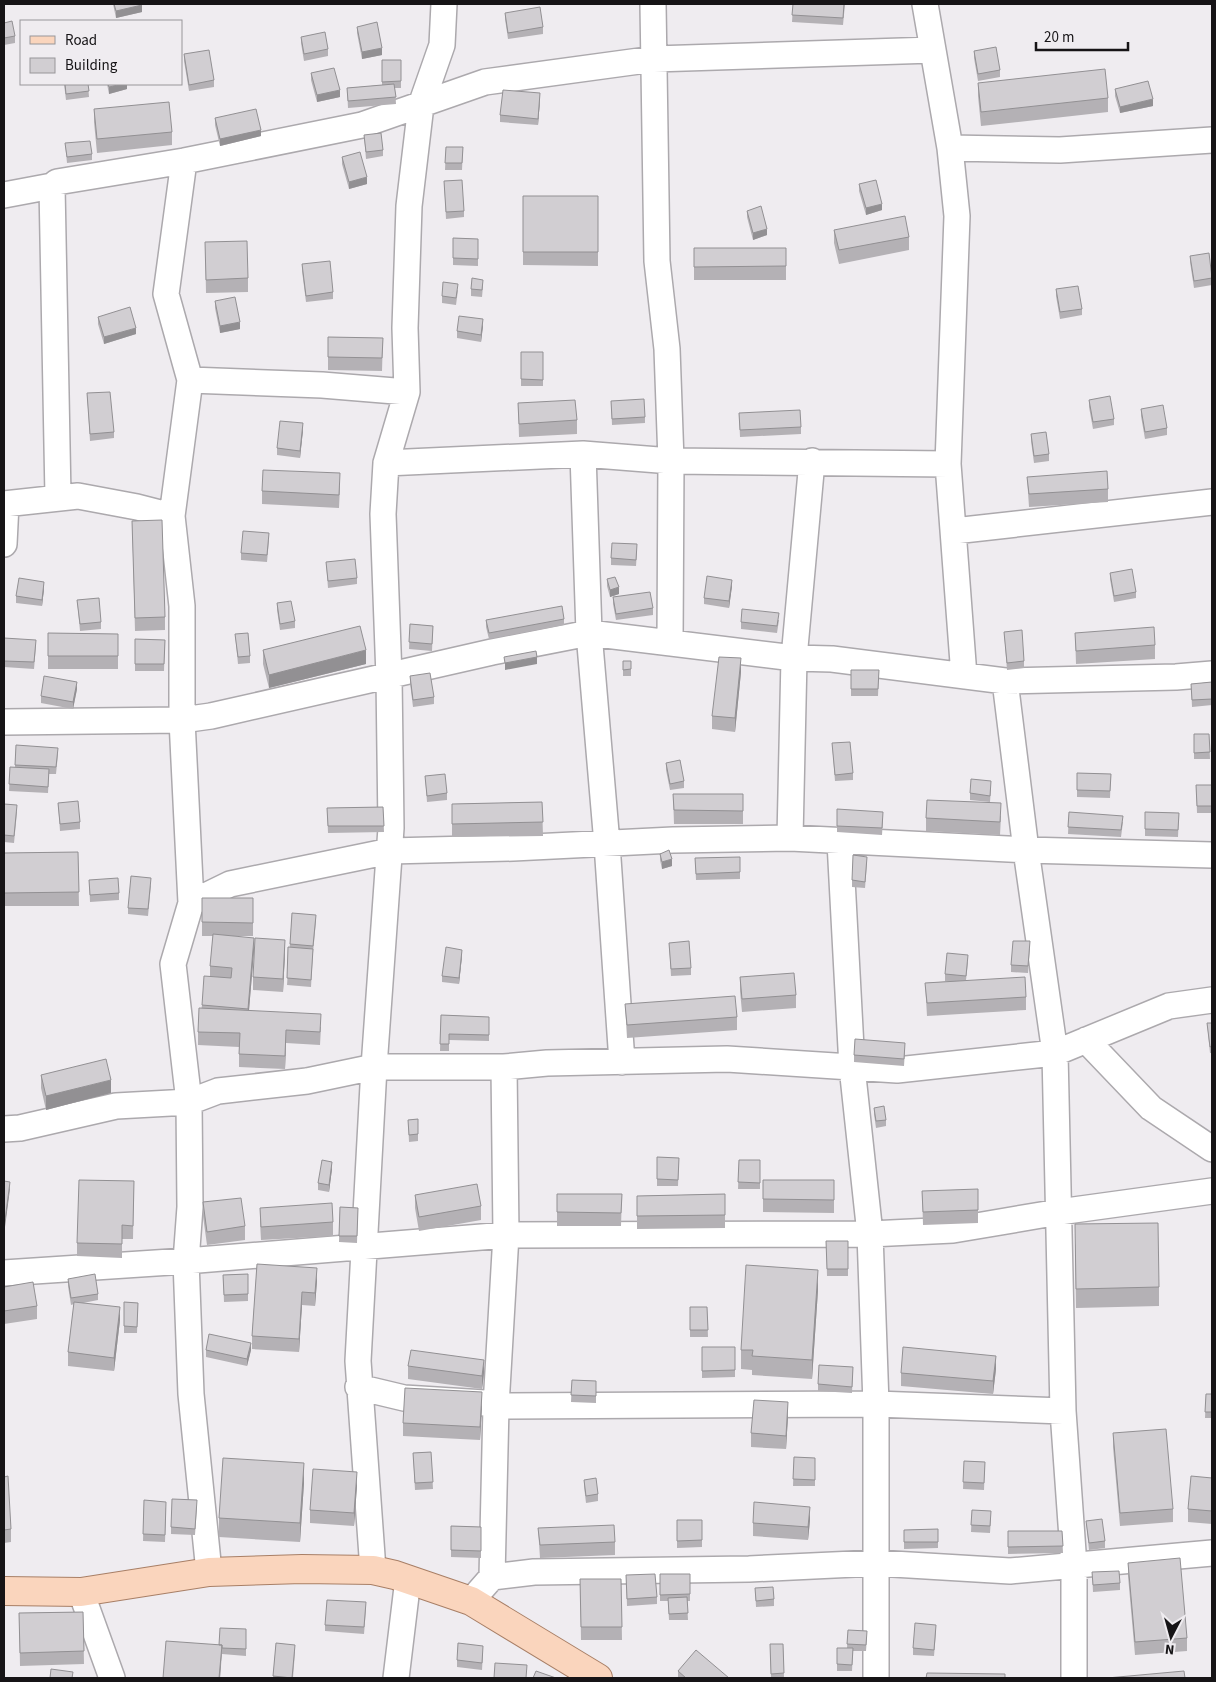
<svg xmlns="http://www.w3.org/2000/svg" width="1216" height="1682" viewBox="0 0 1216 1682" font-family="'Source Sans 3',sans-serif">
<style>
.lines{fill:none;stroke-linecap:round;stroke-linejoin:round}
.minor-casing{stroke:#aca9ad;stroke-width:28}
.primary-casing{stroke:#a87f66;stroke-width:30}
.minor{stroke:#fff;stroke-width:25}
.primary{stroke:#fad5bd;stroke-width:28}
.wall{fill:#b4b1b5}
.shaded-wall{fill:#929093}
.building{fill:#d1ced2;stroke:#929093}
</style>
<rect width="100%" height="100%" fill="#efecf0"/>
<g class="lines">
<!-- minor casing -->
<g class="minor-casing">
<path id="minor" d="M653,4L657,261L667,349L671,461L670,643
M925,4L950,148L957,216L948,464L964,676
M950,148L1060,150L1212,140
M184,161L166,294L190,380L172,516L182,606V720L191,903L173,964L189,1102L190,1207L186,1261L191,1394L209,1572
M52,186L58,497
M4,195L52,186L57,182L184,161L362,125L485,82L654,59L933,50
M190,380L322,385L407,392
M583,454L589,633L607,844L622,1062
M386,463L583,454L671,461L948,464
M4,504L78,496L137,507L172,516
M954,531L1212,502
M4,544L6,504
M1005,681L1026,850L1055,1053L1063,1411L1074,1566V1678
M4,722L182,720L211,716L492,652L589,633L794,658L832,659L1005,681L1176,677L1212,674
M790,838L794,658L812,461
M840,842L852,1067L870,1234L876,1404V1678
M191,903L230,884L390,851L513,848L673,840L790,838L1026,850L1212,855
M1086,1040L1151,1108L1212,1149
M4,1129L20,1128L116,1106L189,1102L218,1091L307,1081L374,1067H504L547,1063L727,1059L897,1070L1055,1053L1169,1006L1212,1000
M4,1273L186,1261L506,1235L870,1234L953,1230L1059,1212L1212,1191
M358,1387L404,1398L485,1403L496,1406L876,1404L1063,1411
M373,1570L358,1361L374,1067L391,828L389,677L383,514L386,463L407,392L405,328L409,206L421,105L442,45L444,4
M492,1577L496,1406L506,1235L504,1067
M81,1592L112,1678
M471,1601L492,1577L534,1572L749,1569L876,1563L1010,1571L1212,1553
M396,1678L408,1579"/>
</g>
<!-- primary casing -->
<g class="primary-casing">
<path id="primary" d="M4,1591L81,1592L209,1572L302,1569L373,1570L395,1575L471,1601L598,1678"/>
</g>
<!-- minor -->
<use href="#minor" class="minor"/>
<!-- primary -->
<use href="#primary" class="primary"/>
</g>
<!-- wall -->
<path class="wall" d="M113,4H142V12L116,18Z
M793,4H845L843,25L792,22Z
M967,4H999L967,5Z
M505,13L543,27V34L508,39L505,19Z
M4,23L15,36V43L4,45Z
M357,27L382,55L362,59L357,33Z
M301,37L328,49V56L304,61L301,43Z
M974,51L1000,70V77L978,81L974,58Z
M184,54L214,80V87L189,91L184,61Z
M382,60H401V88H395L396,104L348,108L347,88L382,85Z
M311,73L340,97L317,102L311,80Z
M978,83L1108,98V112L981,126L978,96Z
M64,84H88L89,97L66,100Z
M107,84H127V89L109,94Z
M1115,89L1153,106L1120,113L1115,96Z
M540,100L538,125L500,122V115Z
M94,109L172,132V145L97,153L94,122Z
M215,118L261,136L220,146L215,125Z
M364,135L383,150V156L366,159Z
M65,143L92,154V160L67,163Z
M446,147H463L462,170H445Z
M342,157L367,184L349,189L342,164Z
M444,181L464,211V217L446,219Z
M859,184L882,210L866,215L859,191Z
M523,196H598V266L523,265Z
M747,211L767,235L753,240L747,217Z
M834,230L909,237V250L839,264L834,243Z
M453,238L478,239V266L453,265Z
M205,242L248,278V292L206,293Z
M694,248H786V280H694Z
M1190,256L1212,277V299V285L1194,288L1190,262Z
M302,264L333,292V299L306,302L302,271Z
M483,286L482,297L471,296V289Z
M1056,289L1082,309V315L1060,319L1056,296Z
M458,290L456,305L442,303V296Z
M215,301L240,329L220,333L215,308Z
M98,317L136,334L104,344L98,324Z
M483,326L481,342L457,338V331Z
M328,337L383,338L382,371L328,370Z
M521,352H543V386H521Z
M87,393L114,432V438L90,441Z
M1089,400L1114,419V425L1093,429L1089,407Z
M611,401L645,417V423L612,425Z
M518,403L577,420V434L519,437Z
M1141,409L1167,428V435L1145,439L1141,416Z
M739,413L801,427V434L740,437Z
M303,430L300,458L277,455V448Z
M1031,434L1049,454V461L1034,463L1031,441Z
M1027,477L1108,489V502L1029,507Z
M340,486L339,508L262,504V491Z
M132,521L165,617V630L135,631Z
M269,540L267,562L241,560V553Z
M637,551L636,566L611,565V558Z
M326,562L357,578V584L328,588Z
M1110,573L1136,592V598L1114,602L1110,579Z
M607,579L619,594L610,597L607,586Z
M732,586L729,608L704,604V598Z
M44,589L42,606L16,603V596Z
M613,597L653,608V615L616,620L613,604Z
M77,600L101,622V629L80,631Z
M277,603L295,621V628L280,630L277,610Z
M564,619V625L489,639L486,627V620Z
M779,620L777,633L741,629V622Z
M410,624L433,626L432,651L409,649Z
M1004,632L1024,661V668L1007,670Z
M48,633L118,634V669H48Z
M1075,633L1155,645V659L1076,664Z
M235,634L250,656V663L238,664Z
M135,639L165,640L164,671H135Z
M36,646L34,669L4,667V657Z
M263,650L366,664L269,688L263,664Z
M623,661H631V676H623Z
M851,670H879L878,696H851Z
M741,672L735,732L712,729V716Z
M410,676L434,697V704L413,707L410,683Z
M1212,682V705L1192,707L1191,684Z
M77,689L73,709L41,703V696Z
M1194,734H1209L1210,759H1194Z
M832,743L853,773V780L835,781Z
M16,745L58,754L56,774H49L48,793L9,791L10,767H15Z
M666,763L684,781V788L670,790L666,770Z
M1077,773L1111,774L1110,798L1077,797Z
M425,776L447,793V800L427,802Z
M1196,785H1212V813H1197Z
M991,788L990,802L970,800V793Z
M673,794H743V824H674Z
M542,802L543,836L452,837V804Z
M58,803L80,822V829L60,831Z
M4,804L17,812L14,843L4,842Z
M383,807L384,832L328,833L327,808Z
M837,809L883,819L882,835L837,832Z
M1069,812L1123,822L1121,837L1068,834Z
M1145,812L1179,813L1178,837L1145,836Z
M1001,816L1000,835L926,831V818Z
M78,852L79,906H4V853Z
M660,854L672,866L662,869L660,860Z
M695,858L740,872V879L696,880Z
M867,863L865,888L852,887V880Z
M89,880L119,893V900L90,902Z
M151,885L148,916L128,914V908Z
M202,898H253V936H231L254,951L249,1010L321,1027L320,1045L286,1043L285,1069L239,1067V1047L198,1045V1032L202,1005L210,977V966L213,936H202Z
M292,913L316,921L313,953L311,987L287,985Z
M669,943L691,968V975L671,976Z
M1030,948L1028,973L1011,972V965Z
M285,953L283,992L253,990V977Z
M462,956L459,984L442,982V976Z
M968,962L966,980L1026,997V1010L927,1016L925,983L952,981H945V974Z
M740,977L796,995V1008L742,1012L740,991Z
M625,1004L737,1017V1030L627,1038Z
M441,1015L489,1017V1041L449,1040V1051H440Z
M1207,1023H1212V1053H1210Z
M905,1050L904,1066L854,1062V1055Z
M41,1075L111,1093L46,1110L41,1088Z
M874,1108L886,1120V1126L876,1128L874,1114Z
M418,1119V1141L409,1142L408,1120Z
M657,1157L679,1158L678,1186H657Z
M739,1160H760V1189H738Z
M332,1169L329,1192L318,1190V1183Z
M763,1180H834V1213L763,1212Z
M134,1181L133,1239H122V1258L77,1256V1243Z
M922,1191L978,1210V1223L923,1225Z
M557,1194H622L621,1226H557Z
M725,1194V1228L637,1229V1196Z
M415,1195L481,1206V1220L419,1231L415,1208Z
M203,1202L245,1226V1240L207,1245L203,1216Z
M340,1207L358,1208L357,1243L339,1242Z
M260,1208L333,1222V1236L261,1240L260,1222Z
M826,1241H848V1276H827Z
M1075,1244L1159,1287V1306L1076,1308Z
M257,1264L317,1281L315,1306L302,1305L299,1352L252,1349V1336Z
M248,1274V1301L224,1302L223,1275Z
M68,1279L98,1294V1300L83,1303L120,1320L114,1371L68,1366V1352L74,1304L71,1305L68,1286Z
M4,1287L37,1306V1319L4,1324Z
M818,1290L812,1379L752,1375V1370L741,1369V1350Z
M124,1302L138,1303L137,1333H124Z
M690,1307H707L708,1337H690Z
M702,1347H735V1377L702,1378Z
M206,1350H251L247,1366L206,1357Z
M408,1366L484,1373L482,1389L408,1379Z
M853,1367L852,1393L818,1391V1384Z
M996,1369L993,1394L901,1386V1373Z
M572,1380L596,1381V1403L571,1402Z
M1206,1394H1212V1418H1205Z
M482,1406L480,1440L403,1436V1423Z
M788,1416L786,1449L751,1447V1433Z
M1113,1433L1173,1509V1522L1120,1526L1113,1447Z
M431,1452L433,1489L415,1490L413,1453Z
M794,1457L815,1458V1486H793Z
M964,1461L985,1462L984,1490L963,1489Z
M4,1477L11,1529V1542L4,1543Z
M1212,1478V1524L1188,1522V1509Z
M584,1480L598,1494V1501L586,1503L584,1486Z
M304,1483L300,1542L219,1537V1518Z
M357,1486L354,1526L310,1523V1510Z
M144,1500L166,1508L165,1542L143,1541Z
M197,1507L195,1535L171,1534V1527Z
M972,1510L991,1518L990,1533L971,1532Z
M702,1520V1547L677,1548V1541Z
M810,1520L808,1540L753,1536V1523Z
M1086,1521L1105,1541V1548L1089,1550Z
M451,1526L481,1527V1558L451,1557Z
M538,1528L615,1542V1555L540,1558Z
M938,1529V1548L904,1549V1530Z
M1008,1531H1062L1063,1553L1008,1554Z
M1128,1563L1187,1638V1651L1135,1655L1128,1576Z
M1092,1572L1120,1583V1590L1093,1592Z
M660,1574H690V1601H687L688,1620H669L668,1601H660Z
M626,1575L657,1597V1604L627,1606Z
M580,1579H621L622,1640H581Z
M755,1588L774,1599V1606L756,1607Z
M366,1609L364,1634L325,1631V1625Z
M83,1612L84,1664L20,1666L19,1613Z
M246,1629V1656L222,1654L220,1678H163Z
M848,1630L867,1637L866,1651H853L852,1671H837V1648H847Z
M936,1632L934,1656L913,1655V1648Z
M276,1643L295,1652L293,1678H273Z
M770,1644H783L784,1678H771Z
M483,1653L482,1670L457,1667V1660Z
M678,1671L729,1678H678Z"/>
<!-- shaded-wall -->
<path class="shaded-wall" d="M142,5V12L116,18V11Z
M382,48V55L362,59V52Z
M122,84H127V89L109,94V87Z
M340,90V97L317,102V95Z
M540,93V100L538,125V119Z
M1153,99V106L1120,113V107Z
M261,130V136L220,146V139Z
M367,177V184L349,189V182Z
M882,204V210L866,215V208Z
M767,229V235L753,240V233Z
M483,319V326L481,342V335Z
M240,322V329L220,333V326Z
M136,328V334L104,344V337Z
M303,423V430L300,458V451Z
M732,580V586L729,608V601Z
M44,582V589L42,606V600Z
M619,587V594L610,597V590Z
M366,650V664L269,688V675Z
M537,657V664L505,670V663Z
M741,658V672L735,732V718Z
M77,682V689L73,709V702Z
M672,859V866L662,869V862Z
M254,938V951L248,1022V1009Z
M285,940V953L283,992V979Z
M462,950V956L459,984V978Z
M286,1030V1043L285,1069V1056Z
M111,1080V1093L46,1110V1096Z
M332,1162V1169L329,1192V1185Z
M10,1182V1189L5,1227V1220Z
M317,1268V1281L315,1306V1293Z
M818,1270V1290L812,1379V1360Z
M302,1292V1305L299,1352V1339Z
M120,1307V1320L114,1371V1358Z
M251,1343V1350L247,1366V1359Z
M996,1356V1369L993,1394V1381Z
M484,1360V1373L482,1389V1376Z
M482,1392V1406L480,1440V1427Z
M788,1402V1416L786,1449V1436Z
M304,1463V1483L300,1542V1523Z
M357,1472V1486L354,1526V1513Z
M810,1507V1520L808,1540V1527Z
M222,1645L220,1678H219Z"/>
<!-- building -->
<path class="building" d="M114,4H142V5L116,11Z
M793,4H844L843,18L792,15Z
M540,7L543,27L508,33L505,13Z
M12,21L15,36L4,38V23Z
M377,22L382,48L362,52L357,27Z
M325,32L328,49L304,54L301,37Z
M996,47L1000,70L978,74L974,51Z
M209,50L214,80L189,85L184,54Z
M382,60H401V81L382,82Z
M334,68L340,90L317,95L311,73Z
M1105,69L1108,98L981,112L978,83Z
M1148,81L1153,99L1120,107L1115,89Z
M65,84H88L89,91L66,94Z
M108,84H122L109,87Z
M394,84L396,97L348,101L347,88Z
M503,90L540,93L538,119L500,115Z
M169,102L172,132L97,139L94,109Z
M256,109L261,130L220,139L215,118Z
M381,133L383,150L366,152L364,135Z
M90,141L92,154L67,157L65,143Z
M446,147H463L462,163H445Z
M360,152L367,177L349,182L342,157Z
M462,180L464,211L446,212L444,181Z
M876,180L882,204L866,208L859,184Z
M523,196H598V252H523Z
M761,206L767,229L753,233L747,211Z
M905,216L909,237L839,250L834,230Z
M453,238L478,239V259L453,258Z
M247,241L248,278L206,280L205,242Z
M694,248H786V266L694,267Z
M1209,253L1212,278L1194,281L1190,256Z
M330,261L333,292L306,296L302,264Z
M472,278L483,280L482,290L471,289Z
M443,282L458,284L456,298L442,296Z
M1078,286L1082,309L1060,312L1056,289Z
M235,297L240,322L220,326L215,301Z
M130,307L136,328L104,337L98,317Z
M459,316L483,319L481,335L457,331Z
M328,337L383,338L382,358L328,357Z
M521,352H543V380L521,379Z
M110,392L114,432L90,434L87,393Z
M1110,396L1114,419L1093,422L1089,400Z
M644,399L645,417L612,419L611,401Z
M575,400L577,420L519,424L518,403Z
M1163,405L1167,428L1145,432L1141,409Z
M800,410L801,427L740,430L739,413Z
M280,421L303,423L300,451L277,448Z
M1046,432L1049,454L1034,456L1031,434Z
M263,470L340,473L339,495L262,491Z
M1107,471L1108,489L1029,494L1027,477Z
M162,520L165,617L135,618L132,521Z
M243,531L269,533L267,555L241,553Z
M612,543L637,544L636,560L611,558Z
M355,559L357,578L328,581L326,562Z
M1132,569L1136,592L1114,596L1110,573Z
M707,576L732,580L729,601L704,598Z
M615,577L619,587L610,590L607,579Z
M19,578L44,582L42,600L16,596Z
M650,592L653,608L616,614L613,597Z
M99,598L101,622L80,624L77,600Z
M291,601L295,621L280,624L277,603Z
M562,606L564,619L489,633L486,620Z
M742,609L779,613L777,626L741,622Z
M410,624L433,626L432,644L409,642Z
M360,626L366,650L269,675L263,650Z
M1154,627L1155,645L1076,651L1075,633Z
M1022,630L1024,661L1007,663L1004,632Z
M48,633L118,634V656H48Z
M248,633L250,656L238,657L235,634Z
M4,638L36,640L34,662L4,661Z
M135,639L165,640L164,664H135Z
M536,651L537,657L505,663L504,657Z
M719,657L741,658L735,718L712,716Z
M623,661H631V669L623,670Z
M851,670H879L878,689H851Z
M430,673L434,697L413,700L410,676Z
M44,676L77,682L73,702L41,696Z
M1212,682V699L1192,700L1191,684Z
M1194,734H1209L1210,752L1194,753Z
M850,742L853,773L835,775L832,743Z
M16,745L58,748L56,767L15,765Z
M680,760L684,781L670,784L666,763Z
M10,767L49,769L48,787L9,784Z
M1077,773L1111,774L1110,791L1077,790Z
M445,774L447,793L427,796L425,776Z
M971,779L991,781L990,796L970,793Z
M1196,785H1212V806H1197Z
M673,794H743V811L674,810Z
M927,800L1001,803L1000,822L926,818Z
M78,801L80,822L60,824L58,803Z
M542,802L543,822L452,824V804Z
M4,804L17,805L14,836L4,835Z
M383,807L384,826H328L327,808Z
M837,809L883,812L882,828L837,826Z
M1069,812L1123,816L1121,830L1068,827Z
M1145,812L1179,813L1178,830L1145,829Z
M669,850L672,859L662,862L660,854Z
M78,852L79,892L4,893V853Z
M853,855L867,857L865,882L852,880Z
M740,857V872L696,874L695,858Z
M131,876L151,878L148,909L128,908Z
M118,878L119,893L90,895L89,880Z
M202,898H253V923L202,922Z
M292,913L316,915L313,946L290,944Z
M213,934L254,938L248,1009L202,1005L204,976L231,978L232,968L210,966Z
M255,938L285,940L283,979L253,977Z
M689,941L691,968L671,969L669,943Z
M1013,941H1030L1028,966L1011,965Z
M288,947L313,949L311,980L287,978Z
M446,947L462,950L459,978L442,976Z
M947,953L968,955L966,976L945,974Z
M794,973L796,995L742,999L740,977Z
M1025,977L1026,997L927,1003L925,983Z
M735,996L737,1017L627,1025L625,1004Z
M199,1008L321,1014L320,1032L286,1030L285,1056L239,1054L240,1033L198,1032Z
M441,1015L489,1017V1035L449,1034V1044H440Z
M1207,1023H1212V1046L1210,1047Z
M855,1039L905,1043L904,1059L854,1055Z
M106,1059L111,1080L46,1096L41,1075Z
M884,1106L886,1120L876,1121L874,1108Z
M418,1119V1134L409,1135L408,1120Z
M657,1157L679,1158L678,1180L657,1179Z
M322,1160L332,1162L329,1185L318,1183Z
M739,1160H760V1183L738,1182Z
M79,1180L134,1181L133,1226L122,1225V1244L77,1243Z
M763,1180H834V1200L763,1199Z
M4,1181L10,1182L5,1220H4Z
M477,1184L481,1206L419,1217L415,1195Z
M978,1189V1210L923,1212L922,1191Z
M557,1194H622L621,1213L557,1212Z
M725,1194V1215L637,1216V1196Z
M241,1198L245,1226L207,1232L203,1202Z
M332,1203L333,1222L261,1227L260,1208Z
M340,1207L358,1208L357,1236H339Z
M1158,1223L1159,1287L1076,1289L1075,1224Z
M826,1241H848V1269H827Z
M257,1264L317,1268L315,1293L302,1292L299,1339L252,1336Z
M746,1265L818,1270L812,1360L752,1356L753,1350H741Z
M95,1274L98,1294L71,1298L68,1279Z
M248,1274V1294L224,1295L223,1275Z
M33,1282L37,1306L4,1311V1287Z
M74,1302L120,1307L114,1358L68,1352Z
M124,1302L138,1303L137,1327L124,1326Z
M690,1307H707L708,1330H690Z
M209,1334L251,1343L247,1359L206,1350Z
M702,1347H735V1370L702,1371Z
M903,1347L996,1356L993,1381L901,1373Z
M411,1350L484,1360L482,1376L408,1366Z
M819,1365L853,1367L852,1387L818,1384Z
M572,1380L596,1381V1396L571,1395Z
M405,1388L482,1392L480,1427L403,1423Z
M1206,1394H1212V1412H1205Z
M754,1400L788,1402L786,1436L751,1433Z
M1166,1429L1173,1509L1120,1513L1113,1433Z
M431,1452L433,1482L415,1483L413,1453Z
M794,1457L815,1458V1480L793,1479Z
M223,1458L304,1463L300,1523L219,1518Z
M964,1461L985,1462L984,1483L963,1482Z
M313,1469L357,1472L354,1513L310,1510Z
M8,1476L11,1529L4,1530V1477Z
M1191,1476L1212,1478V1511L1188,1509Z
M596,1478L598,1494L586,1496L584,1480Z
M172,1499L197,1500L195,1529L171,1527Z
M144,1500L166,1502L165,1535L143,1534Z
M754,1502L810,1507L808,1527L753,1523Z
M972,1510L991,1511L990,1526L971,1525Z
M1102,1519L1105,1541L1089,1543L1086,1521Z
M677,1520H702V1540L677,1541Z
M614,1525L615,1542L540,1545L538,1528Z
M451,1526L481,1527V1551L451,1550Z
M938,1529V1542H904V1530Z
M1008,1531H1062L1063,1546L1008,1547Z
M1180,1558L1187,1638L1135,1642L1128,1563Z
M1119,1571L1120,1583L1093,1585L1092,1572Z
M655,1574L657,1597L627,1599L626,1575Z
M660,1574H690V1594L660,1595Z
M580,1579H621L622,1627H581Z
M773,1587L774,1599L756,1601L755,1588Z
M687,1597L688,1613L669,1614L668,1598Z
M327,1600L366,1602L364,1627L325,1625Z
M83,1612L84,1651L20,1653L19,1613Z
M915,1623L936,1625L934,1650L913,1648Z
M220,1628L246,1629V1649L222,1648V1645H219Z
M848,1630L867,1631L866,1645L847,1644Z
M166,1641L222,1645L219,1678H163Z
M276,1643L295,1645L292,1678L273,1676Z
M458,1643L483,1646L482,1663L457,1660Z
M770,1644H783L784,1673L771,1674Z
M837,1648H853L852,1665L837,1664Z
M696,1650L729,1678H686L678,1671Z
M495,1663L527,1665L526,1678H494Z
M51,1669L73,1672L72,1678H50Z
M536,1671L556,1678H533Z
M1184,1671L1185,1678H1107Z
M927,1673L1005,1674V1678H926Z"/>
<!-- border -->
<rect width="1216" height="1682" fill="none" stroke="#161416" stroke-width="10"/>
<!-- legend -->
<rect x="20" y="20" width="162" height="65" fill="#efecf0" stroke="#989699"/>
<rect x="30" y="36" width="25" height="8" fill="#fad5bd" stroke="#989699"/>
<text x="65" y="45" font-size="15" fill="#161416">Road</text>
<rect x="30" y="58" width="25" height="15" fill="#d1ced2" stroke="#989699"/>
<text x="65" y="70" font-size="15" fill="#161416">Building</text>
<!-- north arrow -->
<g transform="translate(1171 1637) rotate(186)" stroke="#efecf0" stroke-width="4" paint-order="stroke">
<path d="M0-4L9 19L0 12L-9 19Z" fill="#161416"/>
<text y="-8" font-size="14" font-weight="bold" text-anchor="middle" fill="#161416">N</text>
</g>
<!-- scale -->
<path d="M1036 42v8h92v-8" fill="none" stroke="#161416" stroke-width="2.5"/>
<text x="1044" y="42" font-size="15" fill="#161416" stroke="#efecf0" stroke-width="4" paint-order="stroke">20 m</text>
</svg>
